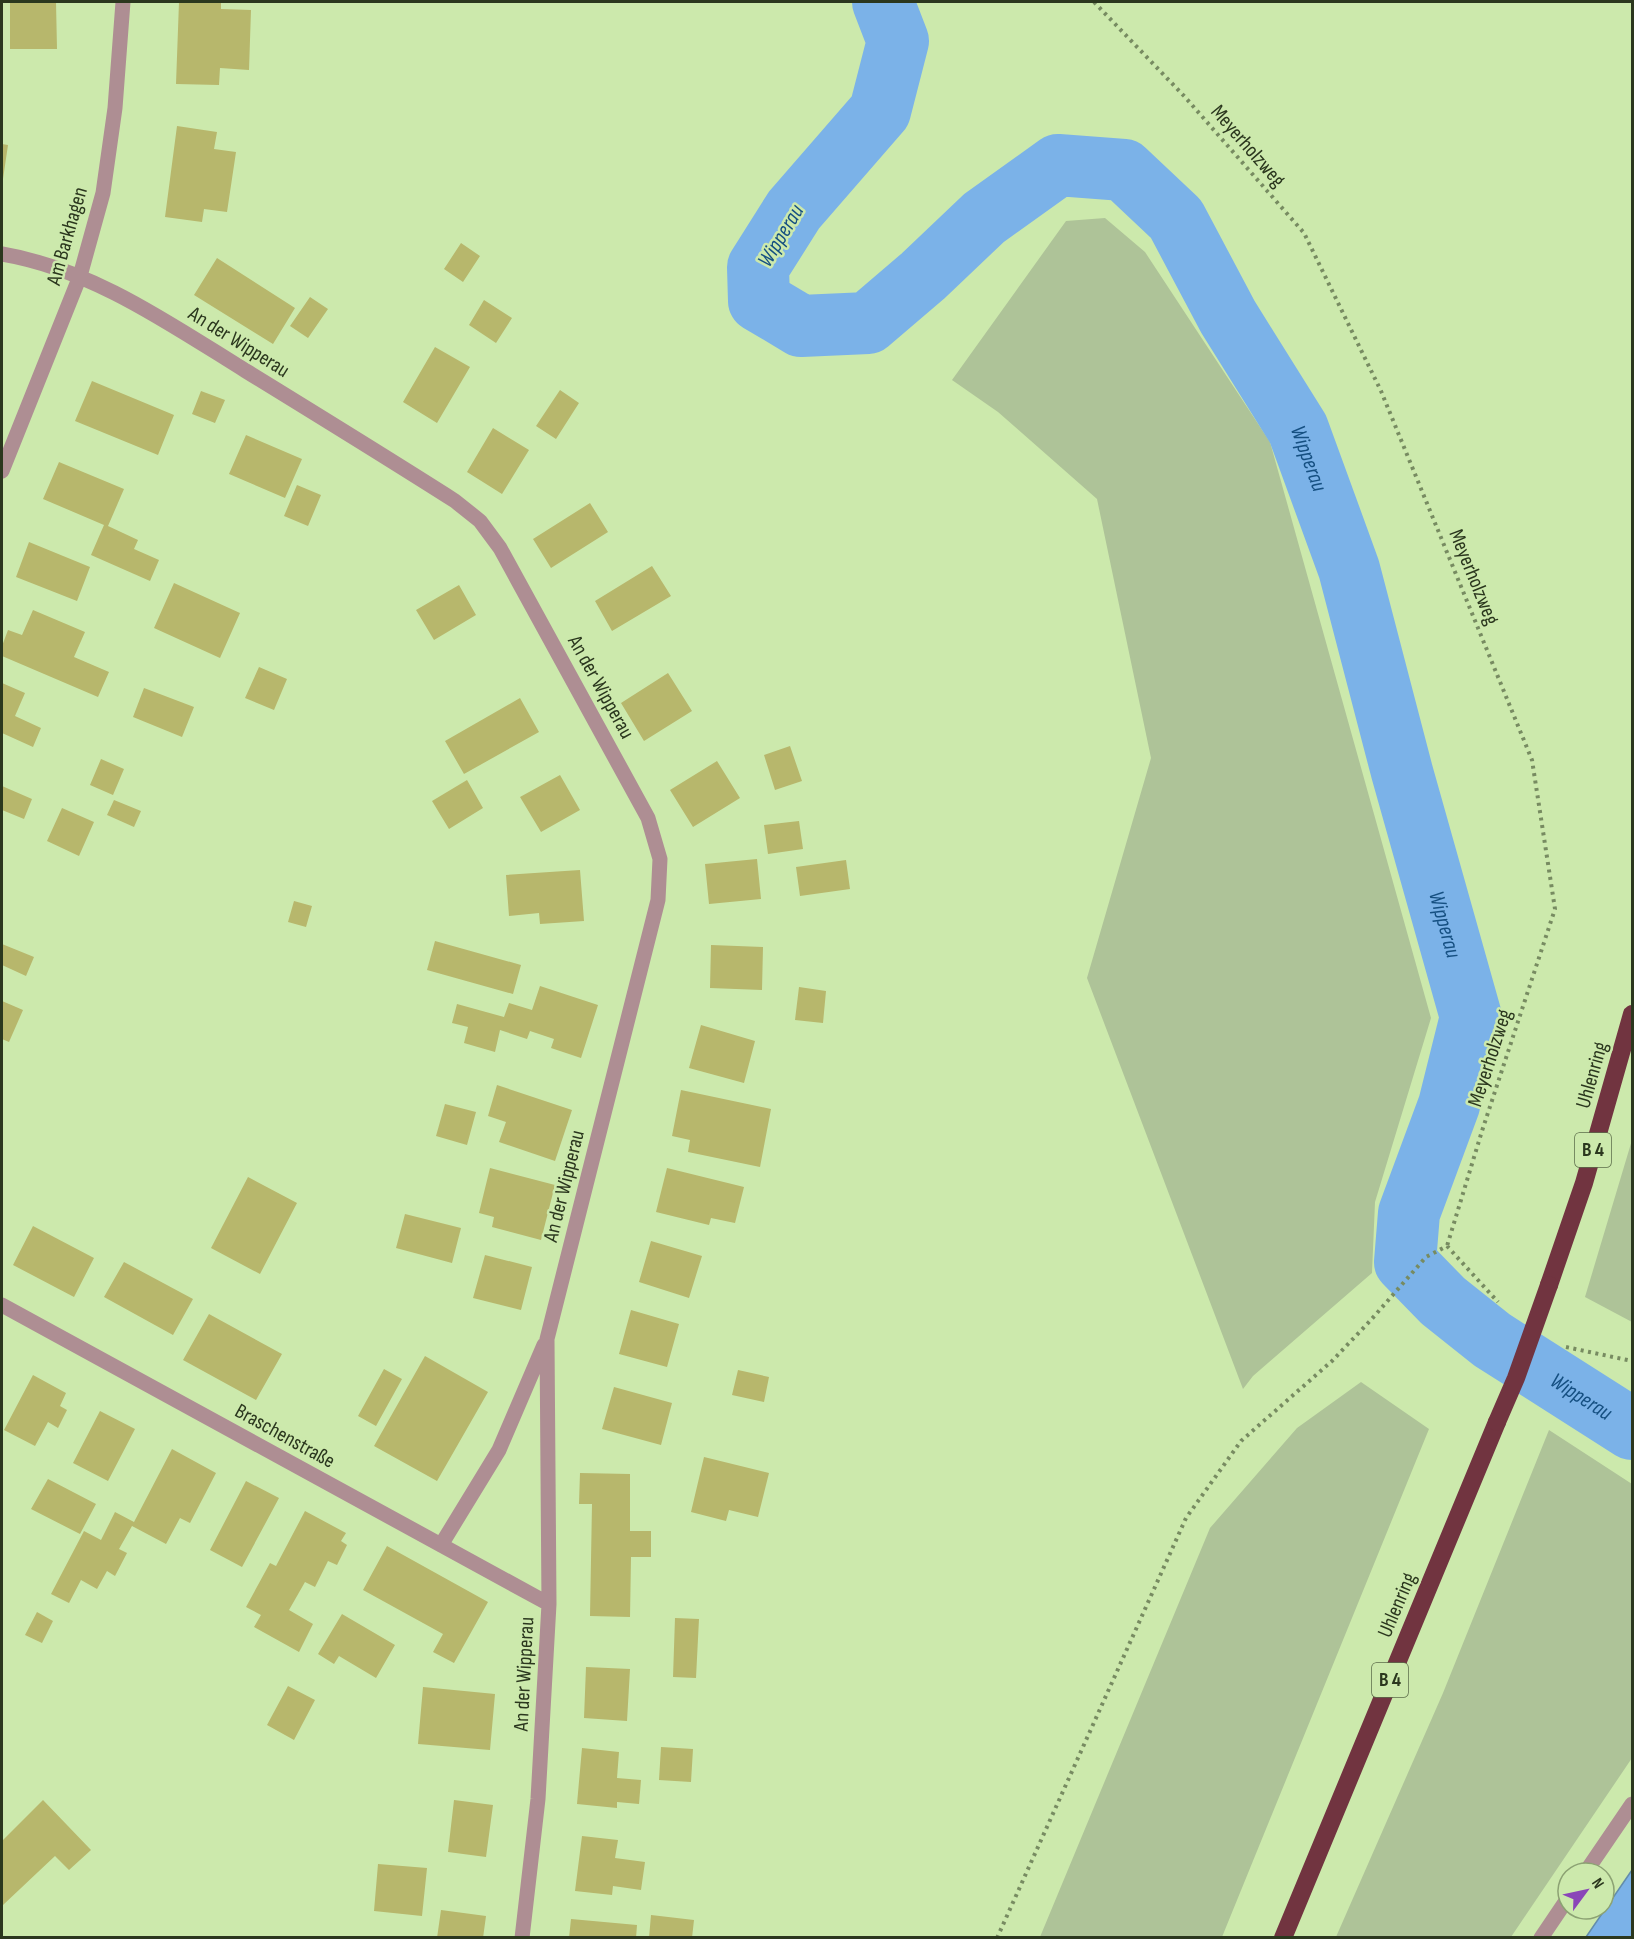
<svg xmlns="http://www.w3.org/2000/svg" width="1634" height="1939" viewBox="0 0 1634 1939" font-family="'Sofia Sans Condensed',sans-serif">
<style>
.green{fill:#aec398}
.water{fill:#7bb2e8;stroke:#638dab;stroke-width:1.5}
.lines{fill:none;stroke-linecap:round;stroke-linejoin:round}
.river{stroke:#7bb2e8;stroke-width:62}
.building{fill:#b7b76c}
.path{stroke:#778b61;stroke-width:4;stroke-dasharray:3 4.5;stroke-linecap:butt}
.lane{stroke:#ae8e93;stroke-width:15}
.street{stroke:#ae8e93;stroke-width:15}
.highway{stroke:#713440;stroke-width:18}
.highway-bridge{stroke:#713440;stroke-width:18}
.labels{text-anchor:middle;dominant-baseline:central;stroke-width:5;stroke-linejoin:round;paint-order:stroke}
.shield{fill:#cce9ac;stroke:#5b6c49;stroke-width:1.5}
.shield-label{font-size:20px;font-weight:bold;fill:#2b371e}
.street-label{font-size:21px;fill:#2b371e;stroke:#cce9ac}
.water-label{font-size:22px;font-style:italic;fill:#165082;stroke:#cce9ac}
</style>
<rect width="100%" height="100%" fill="#cce9ac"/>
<!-- green -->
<path class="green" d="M1105,218L1145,252L1270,442L1431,1018L1375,1202L1372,1273L1253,1376L1243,1389L1087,978L1151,758L1097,499L998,412L952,380L1066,221Z
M1632,1140V1322L1585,1297Z
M1361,1382L1429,1429L1222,1937H1040L1210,1528L1297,1428Z
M1549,1430L1632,1484V1758L1511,1937H1336L1443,1693Z"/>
<!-- water -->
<path class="water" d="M1632,1870V1937H1586Z"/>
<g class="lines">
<!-- river -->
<path class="river" id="s1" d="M883,2L898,41L880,111L794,210L758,267L759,301L801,326L868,323L923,276L984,218L1058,165L1124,170L1176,219L1228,317L1298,429L1349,569L1402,772L1471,1017L1449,1105L1409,1213L1405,1262L1443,1301L1492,1340L1632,1429"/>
</g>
<!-- building -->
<path class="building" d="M10,2H56L57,49H10Z
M179,2H221V9L251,10L249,70L220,68L219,85L176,84Z
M177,126L217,132L214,149L236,152L227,212L204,209L202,222L165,217Z
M2,144L8,145L3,179H2Z
M461,243L480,256L463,282L444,269Z
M217,258L295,308L273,344L194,295Z
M310,297L328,309L308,338L290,326Z
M484,300L512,318L496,343L469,325Z
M435,347L470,367L437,423L403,402Z
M92,381L174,415L158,455L75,421Z
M560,390L579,403L556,439L536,426Z
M201,391L225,400L215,423L192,414Z
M493,428L529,450L502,494L467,472Z
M246,435L302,459L285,498L229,474Z
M59,462L124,489L108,526L138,540L134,549L159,560L150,581L91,555L104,525L43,499Z
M297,485L321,495L308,526L284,516Z
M590,503L608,532L551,568L533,539Z
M29,542L90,567L77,601L16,577Z
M652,566L671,596L612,631L595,601Z
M174,583L240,613L220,658L154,628Z
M459,585L476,615L434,640L416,610Z
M33,610L85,632L74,657L109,672L98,697L2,656V646L8,630L22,635Z
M259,667L287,679L274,710L245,698Z
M668,673L692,711L644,741L621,703Z
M2,683L25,693L15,716L41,728L33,747L2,733Z
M144,688L194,707L182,737L133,717Z
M520,698L539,732L464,774L445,741Z
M790,746L802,781L775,790L764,755Z
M101,759L124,769L113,795L90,785Z
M717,761L740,798L693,827L670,790Z
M560,775L580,810L541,832L520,797Z
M467,780L483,808L449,829L432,801Z
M2,786L32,799L24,819L2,810Z
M114,800L141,811L134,827L107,815Z
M62,808L94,822L79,856L47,841Z
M799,821L803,849L768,854L764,825Z
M757,859L761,899L709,904L705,864Z
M846,860L850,889L800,896L796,867Z
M580,870L584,921L540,924L539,913L509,916L506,875Z
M294,901L312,906L306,927L288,922Z
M435,941L521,965L513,994L427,970Z
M2,944L34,957L26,976L2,965Z
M711,945L763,947L762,990L710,988Z
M540,986L598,1005L581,1058L551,1048L554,1039L530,1031L527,1039L500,1030L495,1052L464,1043L468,1027L452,1023L457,1004L504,1017L509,1003L532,1010Z
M799,987L826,991L823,1023L795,1020Z
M2,1001L23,1010L9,1042L2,1039Z
M701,1025L755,1041L744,1083L689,1068Z
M497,1085L572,1110L555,1161L499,1142L506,1122L488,1116Z
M681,1090L771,1109L760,1167L688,1152L690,1140L672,1136Z
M445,1104L476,1112L467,1145L436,1136Z
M490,1168L555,1185L541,1240L492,1227L494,1217L479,1213Z
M667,1168L744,1187L735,1223L711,1218L709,1225L656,1212Z
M248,1177L297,1203L260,1274L211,1248Z
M405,1214L461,1228L452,1263L396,1248Z
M33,1226L94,1258L74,1297L13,1265Z
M651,1241L702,1256L689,1298L639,1282Z
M485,1255L532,1267L521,1310L473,1298Z
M124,1262L193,1299L173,1335L104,1297Z
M631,1310L679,1324L667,1367L619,1354Z
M209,1314L282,1354L256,1400L183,1360Z
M425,1356L488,1392L437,1481L374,1446Z
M384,1369L402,1379L376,1426L358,1416Z
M738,1370L769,1377L764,1402L732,1395Z
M33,1375L66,1393L60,1406L67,1410L58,1428L48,1422L35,1446L4,1430Z
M614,1387L672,1403L661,1445L602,1429Z
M100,1411L135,1429L108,1481L73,1463Z
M172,1449L216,1473L190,1523L180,1518L166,1544L132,1526L119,1549L127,1553L115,1576L107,1571L97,1589L81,1580L69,1603L51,1594L84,1531L101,1540L115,1512L134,1522Z
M704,1457L769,1473L758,1517L729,1510L726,1521L691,1512Z
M580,1473L630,1474V1531H651V1557H631L630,1617L590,1616L592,1504H579Z
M48,1479L96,1504L80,1534L31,1509Z
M246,1481L279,1498L242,1567L210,1550Z
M305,1511L346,1533L341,1541L347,1545L337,1565L328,1561L315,1587L305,1582L289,1610L313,1624L299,1652L254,1627L261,1615L246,1607L270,1563L276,1566Z
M387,1546L488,1602L454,1663L433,1652L443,1634L363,1590Z
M37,1612L53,1621L42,1643L25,1635Z
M342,1614L395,1645L376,1678L339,1656L334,1664L318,1654Z
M675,1618L699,1619L696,1678L673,1677Z
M586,1667L630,1669L627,1721L584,1718Z
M288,1686L315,1700L294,1740L267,1725Z
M423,1687L495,1694L490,1750L418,1744Z
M661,1747L693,1749L691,1782L659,1780Z
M582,1748L619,1752L617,1778L641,1780L639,1804L617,1802V1808L577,1804Z
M43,1800L91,1850L69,1870L55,1856L3,1905L2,1841Z
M454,1800L493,1805L486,1857L448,1852Z
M582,1836L618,1840L615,1858L645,1862L641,1890L613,1886L612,1895L575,1891Z
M378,1864L427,1868L422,1916L374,1911Z
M441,1910L486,1916L483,1938H437Z
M651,1915L694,1920L692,1938H649Z
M571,1919L637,1925L636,1938H569Z"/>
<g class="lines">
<!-- path -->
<path class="path" d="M1094,2L1185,97L1304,233L1381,391L1532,760L1555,909L1482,1131L1447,1246
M1447,1246L1498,1302
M1566,1347L1632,1361
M997,1938L1186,1518L1241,1441L1332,1361L1370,1321L1426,1257L1447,1246"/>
<!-- lane -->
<path class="lane" d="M1585,1873L1632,1804
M1541,1938L1568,1898"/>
<!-- street -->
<path class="street" d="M2,254C92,269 170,324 246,371C316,414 386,457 455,501L480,521L500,548L648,818L660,859L658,900L547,1339L549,1604L538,1799L522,1938
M2,471L80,276L103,193L115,108L123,2
M2,1305L549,1604
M441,1545L499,1450L544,1345"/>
<!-- highway -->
<path class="highway" d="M1549,1285L1584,1183L1632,1014
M1283,1938L1497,1422"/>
<!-- highway-bridge -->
<path class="highway-bridge" d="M1497,1422L1516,1378L1549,1285"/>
</g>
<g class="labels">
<!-- shield labels -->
<g class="shield">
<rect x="1575" y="1133" width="36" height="34" rx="4.5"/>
<rect x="1372" y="1663" width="36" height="34" rx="4.5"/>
</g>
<g class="shield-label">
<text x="1593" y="1150">B 4</text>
<text x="1390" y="1680">B 4</text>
</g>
<!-- street labels -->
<g class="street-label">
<text transform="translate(1248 146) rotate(49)">Meyerholzweg</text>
<text transform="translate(67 236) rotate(-74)">Am Barkhagen</text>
<text transform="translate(239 342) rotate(32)">An der Wipperau</text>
<text transform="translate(1474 577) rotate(68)">Meyerholzweg</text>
<text transform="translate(601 687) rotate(61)">An der Wipperau</text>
<text transform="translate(1490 1058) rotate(-72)">Meyerholzweg</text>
<text transform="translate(1592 1075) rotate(-74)">Uhlenring</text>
<text transform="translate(564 1186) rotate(-76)">An der Wipperau</text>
<text transform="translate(285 1436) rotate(29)">Braschenstraße</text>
<text transform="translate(1397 1605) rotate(-67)">Uhlenring</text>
<text transform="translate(524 1674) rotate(-87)">An der Wipperau</text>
</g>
<!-- water labels -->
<g class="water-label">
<text transform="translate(781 236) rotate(-59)">Wipperau</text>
<text stroke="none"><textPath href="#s1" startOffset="1122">Wipperau</textPath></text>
<text stroke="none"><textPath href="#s1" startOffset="1608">Wipperau</textPath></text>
<text stroke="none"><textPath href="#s1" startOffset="2182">Wipperau</textPath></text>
</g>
</g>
<!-- border -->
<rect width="1634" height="1939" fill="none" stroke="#2b371e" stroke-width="6"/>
<!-- north arrow -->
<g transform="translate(1586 1891) rotate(57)"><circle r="28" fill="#cce9ac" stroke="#8ca273" stroke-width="1.5"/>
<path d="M0-4.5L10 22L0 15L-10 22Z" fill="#8a45b8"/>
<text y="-9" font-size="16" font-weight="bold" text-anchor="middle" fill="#2b371e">N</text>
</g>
</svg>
